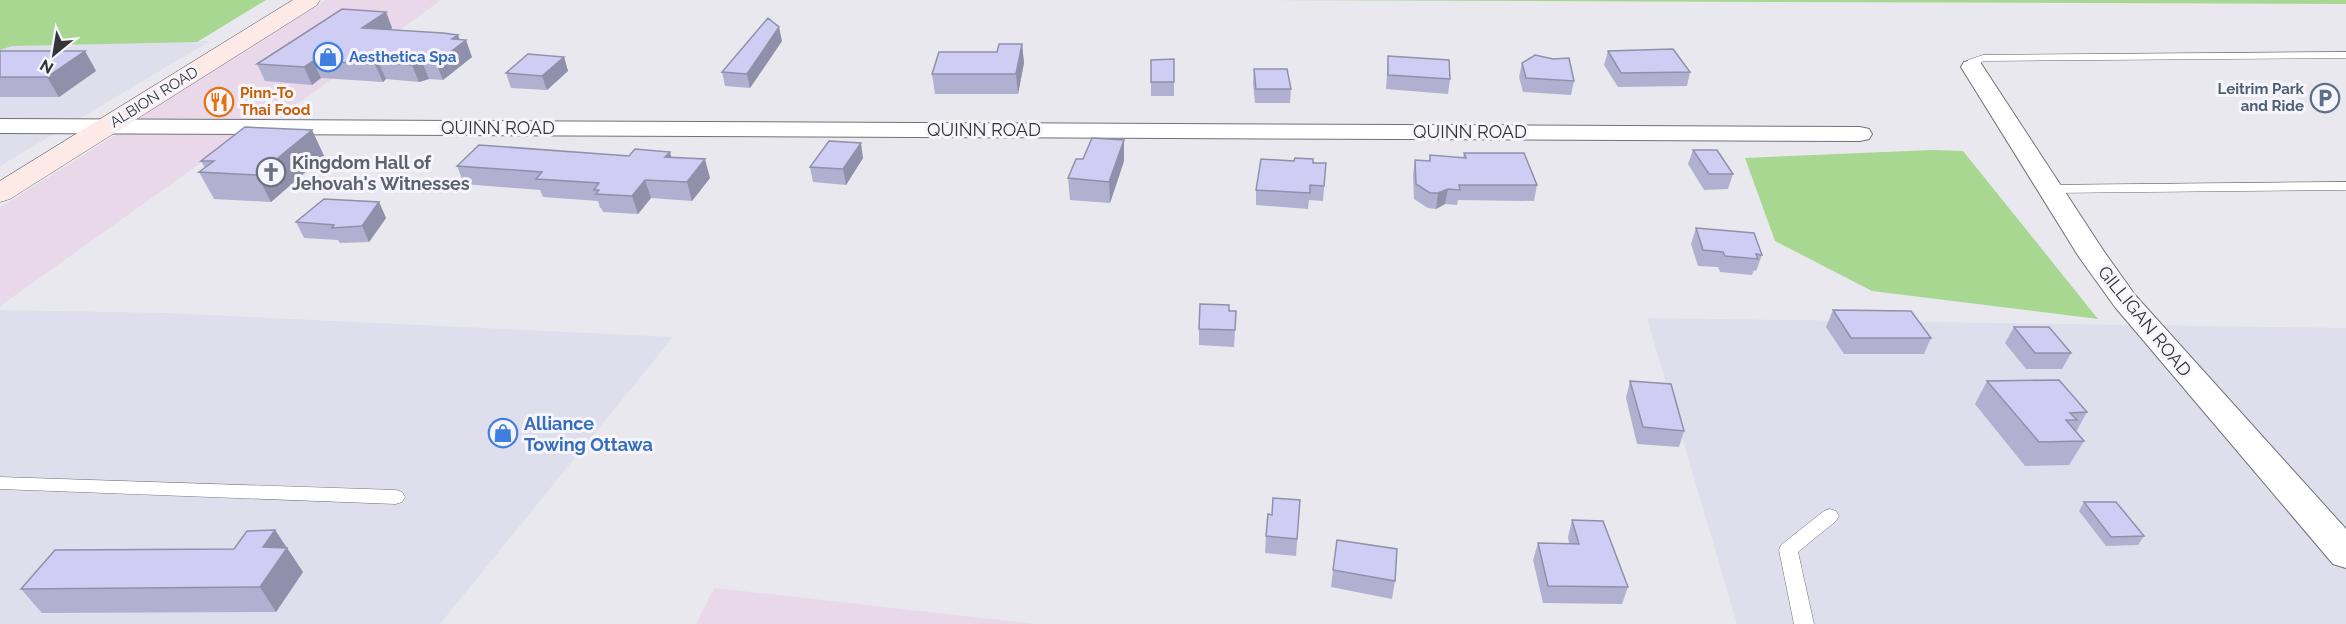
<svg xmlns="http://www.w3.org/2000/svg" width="2346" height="624" viewBox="0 0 2346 624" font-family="Raleway,sans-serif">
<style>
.commercial{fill:#e9d8ea}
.built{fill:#dfdeec}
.green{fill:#a7d790}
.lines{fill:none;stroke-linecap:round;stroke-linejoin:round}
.service-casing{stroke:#727177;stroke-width:1}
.minor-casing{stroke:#727177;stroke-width:2}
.secondary-casing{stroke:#727177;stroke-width:1}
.service{fill:#fff;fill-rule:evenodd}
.minor{fill:#fff;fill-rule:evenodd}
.secondary{fill:#fde9e6;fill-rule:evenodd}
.wall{fill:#b2b0d1}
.shaded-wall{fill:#9190aa}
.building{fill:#cfcdf3;stroke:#9190aa;stroke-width:1.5}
.labels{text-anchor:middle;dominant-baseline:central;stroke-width:6;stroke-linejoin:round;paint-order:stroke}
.far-shop-label{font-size:15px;font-weight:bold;fill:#366cbe;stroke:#f5f5fb;text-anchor:start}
.far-service-label{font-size:15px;font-weight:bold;fill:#4e5e75;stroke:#f5f5fb;text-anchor:end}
.far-food-label{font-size:15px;font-weight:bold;fill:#c56008;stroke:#f5f5fb;text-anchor:start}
.far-street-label{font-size:15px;fill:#353538;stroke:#f5f5fb}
.street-label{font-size:18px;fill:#353538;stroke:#f5f5fb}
.worship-label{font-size:18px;font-weight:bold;fill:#5b616d;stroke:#f5f5fb;text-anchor:start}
.shop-label{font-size:18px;font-weight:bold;fill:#366cbe;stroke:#f5f5fb;text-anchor:start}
</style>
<rect width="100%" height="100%" fill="#e8e8ee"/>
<!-- commercial -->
<path class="commercial" d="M325,0H441L300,102L240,135L0,306V208L111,138L226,58Z
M714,588L1037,624H696Z"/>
<!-- built -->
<path class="built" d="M210,41L0,166V50L17,44Z
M0,310L166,313L673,337L440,624H0Z
M1647,318L2346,328V624H1737Z"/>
<!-- green -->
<path class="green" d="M0,0H266L197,42L12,46L0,50Z
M1257,0H2346V4Z
M1932,150L1963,151L2098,319L1872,291L1775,241L1745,158Z"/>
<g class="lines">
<!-- service casing -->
<g class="service-casing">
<path id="service" d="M2346,52V58L1984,61L1978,64L1976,69L1972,70L1966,67L1968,60L1983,55Z
M2346,182V190L2050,193L2043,189L2050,185Z
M0,477L396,490L402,492L405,497L402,502L396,504L0,489Z
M1830,509L1836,511L1839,516L1836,521L1798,552L1814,624H1794L1779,550L1781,545L1824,511Z"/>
</g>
<!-- minor casing -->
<g class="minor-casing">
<path id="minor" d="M1972,60L1980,62L2105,253L2135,295L2346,529V568L2333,564L2115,307L2079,257L1961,67L1964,62Z
M0,119L1860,127L1869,129L1872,134L1869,139L1860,141L0,133Z"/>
</g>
<!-- secondary casing -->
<g class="secondary-casing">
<path id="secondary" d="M293,0H320L317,5L10,199L0,202V181Z"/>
</g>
<!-- service -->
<use href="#service" class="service"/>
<!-- minor -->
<use href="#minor" class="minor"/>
<!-- secondary -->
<use href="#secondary" class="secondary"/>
</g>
<!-- wall -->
<path class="wall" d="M386,12L392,28L390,30L458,35L459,40L472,57L443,80L429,79L419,82L386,79L383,82L321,78L312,85L265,81L257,64Z
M782,41L750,88L725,86L722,72Z
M1022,44L1024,63L1018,94H935L932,74Z
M85,51L96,71L59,97H0V77Z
M1608,51L1690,72L1687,86L1618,87L1604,65Z
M1388,56L1450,79L1448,94L1386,89Z
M564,57L568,71L547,90L511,88L506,73Z
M1174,59V96H1151V60Z
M1522,63L1574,81L1571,95L1523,92L1519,77Z
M1254,69L1291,89L1290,103H1255L1253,83Z
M312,130L324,156L271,202L214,199L199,172L205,168L201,161Z
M1124,140V161L1110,203L1070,200L1068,178L1083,159Z
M1693,150L1733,174L1728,189L1704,190L1688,164Z
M1464,153L1537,185L1534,201L1458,200L1457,205L1445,204L1436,209L1428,208L1414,199L1413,175L1415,160L1429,161L1430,155L1463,158Z
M629,156L671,157L710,178L692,201L651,198L638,214L603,212L601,208H600L598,201L543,197L540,190L464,184L457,166Z
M863,158L846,185L813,182L810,167Z
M1313,163H1326L1323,201L1309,200L1308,209L1256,205V190Z
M379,202L386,218L369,242L340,243L338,240L304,238L296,222Z
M1696,228L1762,255L1756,271L1754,270L1752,275L1720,272L1718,267L1698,266L1691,244Z
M1833,310L1931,338L1924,354H1844L1826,327Z
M1229,311L1235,330L1234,347L1199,345V329Z
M2014,327L2071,353L2062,369H2026L2005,343Z
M1630,381L1684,431L1679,447L1637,444L1626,398Z
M1987,381L2087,412L2076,432L2084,441L2069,465L2025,466L1975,404Z
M1300,500L1296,556L1265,553L1266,536Z
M2084,502L2144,536L2138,545L2106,546L2079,511Z
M1572,520L1628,587L1622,604L1543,603L1533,560L1538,543L1569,544L1568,537Z
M275,530L303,572L276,612L42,613L21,589L234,549Z
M1333,570L1395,581L1392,599L1331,587Z"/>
<!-- shaded-wall -->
<path class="shaded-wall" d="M386,12L392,28L369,45L362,28Z
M779,27L782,41L750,88L747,74Z
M458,35L461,44L466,40L472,57L443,80L436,63L452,39Z
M1022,44L1024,63L1018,94L1016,74Z
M85,51L96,71L59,97L47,77Z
M564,57L568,71L547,90L542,76Z
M313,61L321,78L312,85L304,67Z
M378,62L386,79L383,82L375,64Z
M422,62L429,79L419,82L412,65Z
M312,130L324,156L271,202L257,175Z
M1124,140V161L1110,203L1109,182Z
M861,143L863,158L846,185L843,169Z
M670,152L675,170L665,157Z
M705,159L710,178L692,201L687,182Z
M645,180L651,198L638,214L632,196Z
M1448,189L1445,204L1436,209L1438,193Z
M379,202L386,218L369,242L362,226Z
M275,530L303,572L276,612L260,587L263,547Z"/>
<!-- building -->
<path class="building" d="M342,9L386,12L362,28L443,33L458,35L452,39L466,40L436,63L422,62L412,65L378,62L375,64L313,61L304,67L257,64Z
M768,18L779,27L747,74L722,72Z
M999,44H1022L1016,74H932L939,52H997Z
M1673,49L1690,72L1621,73L1608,51Z
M0,51H85L47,77H0Z
M528,54L564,57L542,76L506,73Z
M1535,55L1553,59L1569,58L1574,81L1526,78L1522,63Z
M1388,56L1449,60L1450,79L1388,75Z
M1174,59V82H1151V60Z
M1254,69H1287L1291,89H1256Z
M245,127L312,130L257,175L199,172L214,161H201Z
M1092,138L1124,140L1109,182L1068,178L1076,159H1083Z
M829,141L861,143L843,169L810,167Z
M479,145L629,156L635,149L670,152L665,157L705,159L687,182L645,180L632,196L596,194L599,190H594L599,183L536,179L542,172L457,166Z
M1693,150H1717L1733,174H1709Z
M1464,153H1524L1537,185H1459L1460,190L1448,189L1438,193H1430L1416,184L1415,160L1430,161V155L1466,158Z
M1295,158L1313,159V163H1326L1324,186L1310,185V193L1256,190L1261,159L1294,161Z
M324,199L379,202L362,226L332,228L334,225L296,222Z
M1696,228L1754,233L1762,255L1756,254L1758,259L1725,256L1723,252L1703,250Z
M1200,304L1229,305V311H1236L1235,330L1199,329Z
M1833,310L1911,311L1931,338H1851Z
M2014,327H2049L2071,353H2035Z
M2059,380L2087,412L2070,413L2077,420H2066L2084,441L2039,442L1987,381Z
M1630,381L1671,384L1684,431L1643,427Z
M1273,498L1300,500L1297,539L1266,536L1268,514L1272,515Z
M2084,502H2116L2144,536L2111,537Z
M1572,520L1603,521L1628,587L1548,586L1538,543L1579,544Z
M275,530L263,547L287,548L260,587L21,589L55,550L234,549L247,531Z
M1337,540L1397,549L1395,581L1333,570Z"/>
<!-- icons -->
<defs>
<g id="shop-ring" transform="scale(1.5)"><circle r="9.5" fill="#f5f5fb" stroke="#3f7fe0" stroke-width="1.5"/><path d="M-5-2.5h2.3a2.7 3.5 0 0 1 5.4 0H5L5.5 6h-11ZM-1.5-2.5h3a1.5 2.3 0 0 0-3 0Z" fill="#3f7fe0"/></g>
<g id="parking-ring" transform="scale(1.5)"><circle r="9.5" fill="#f5f5fb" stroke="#5c6f8a" stroke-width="1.5"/><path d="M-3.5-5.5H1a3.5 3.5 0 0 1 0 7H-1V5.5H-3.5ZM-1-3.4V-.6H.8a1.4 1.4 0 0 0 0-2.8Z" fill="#5c6f8a"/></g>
<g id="restaurant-ring" transform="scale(1.5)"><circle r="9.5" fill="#f5f5fb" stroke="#e8710a" stroke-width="1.5"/><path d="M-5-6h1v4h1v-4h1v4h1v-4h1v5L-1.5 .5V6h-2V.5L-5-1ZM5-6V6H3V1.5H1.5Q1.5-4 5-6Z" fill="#e8710a"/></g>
<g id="church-ring" transform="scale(1.5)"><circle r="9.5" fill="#f5f5fb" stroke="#6b7280" stroke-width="1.5"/><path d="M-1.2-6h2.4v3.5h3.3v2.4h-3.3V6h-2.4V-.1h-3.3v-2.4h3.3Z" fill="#6b7280"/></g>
</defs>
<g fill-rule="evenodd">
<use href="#shop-ring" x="328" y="57"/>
<use href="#parking-ring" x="2325" y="98"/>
<use href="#restaurant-ring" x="219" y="102"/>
<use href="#church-ring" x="271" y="172"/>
<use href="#shop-ring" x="503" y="433"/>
</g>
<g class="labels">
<!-- far-shop labels -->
<g class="far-shop-label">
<text x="349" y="57">Aesthetica Spa</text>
</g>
<!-- far-service labels -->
<g class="far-service-label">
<text x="2304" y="89">Leitrim Park<tspan x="2304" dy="17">and Ride</tspan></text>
</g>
<!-- far-food labels -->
<g class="far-food-label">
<text x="240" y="93">Pinn-To<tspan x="240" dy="17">Thai Food</tspan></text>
</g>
<!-- far-street labels -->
<g class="far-street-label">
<text transform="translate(154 97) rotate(-32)">ALBION ROAD</text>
</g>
<!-- street labels -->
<g class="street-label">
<text x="498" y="127">QUINN ROAD</text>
<text x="984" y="129">QUINN ROAD</text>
<text x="1470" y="131">QUINN ROAD</text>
<text transform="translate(2145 321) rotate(51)">GILLIGAN ROAD</text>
</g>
<!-- worship labels -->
<g class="worship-label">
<text x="292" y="162">Kingdom Hall of<tspan x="292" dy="21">Jehovah's Witnesses</tspan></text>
</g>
<!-- shop labels -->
<g class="shop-label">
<text x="524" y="423">Alliance<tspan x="524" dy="21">Towing Ottawa</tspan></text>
</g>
</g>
<!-- north arrow -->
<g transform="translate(54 54) rotate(210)" stroke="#f5f5fb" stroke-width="4.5" paint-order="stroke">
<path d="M0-4.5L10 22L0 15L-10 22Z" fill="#353538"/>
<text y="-9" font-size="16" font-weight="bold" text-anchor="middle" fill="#353538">N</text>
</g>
</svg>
